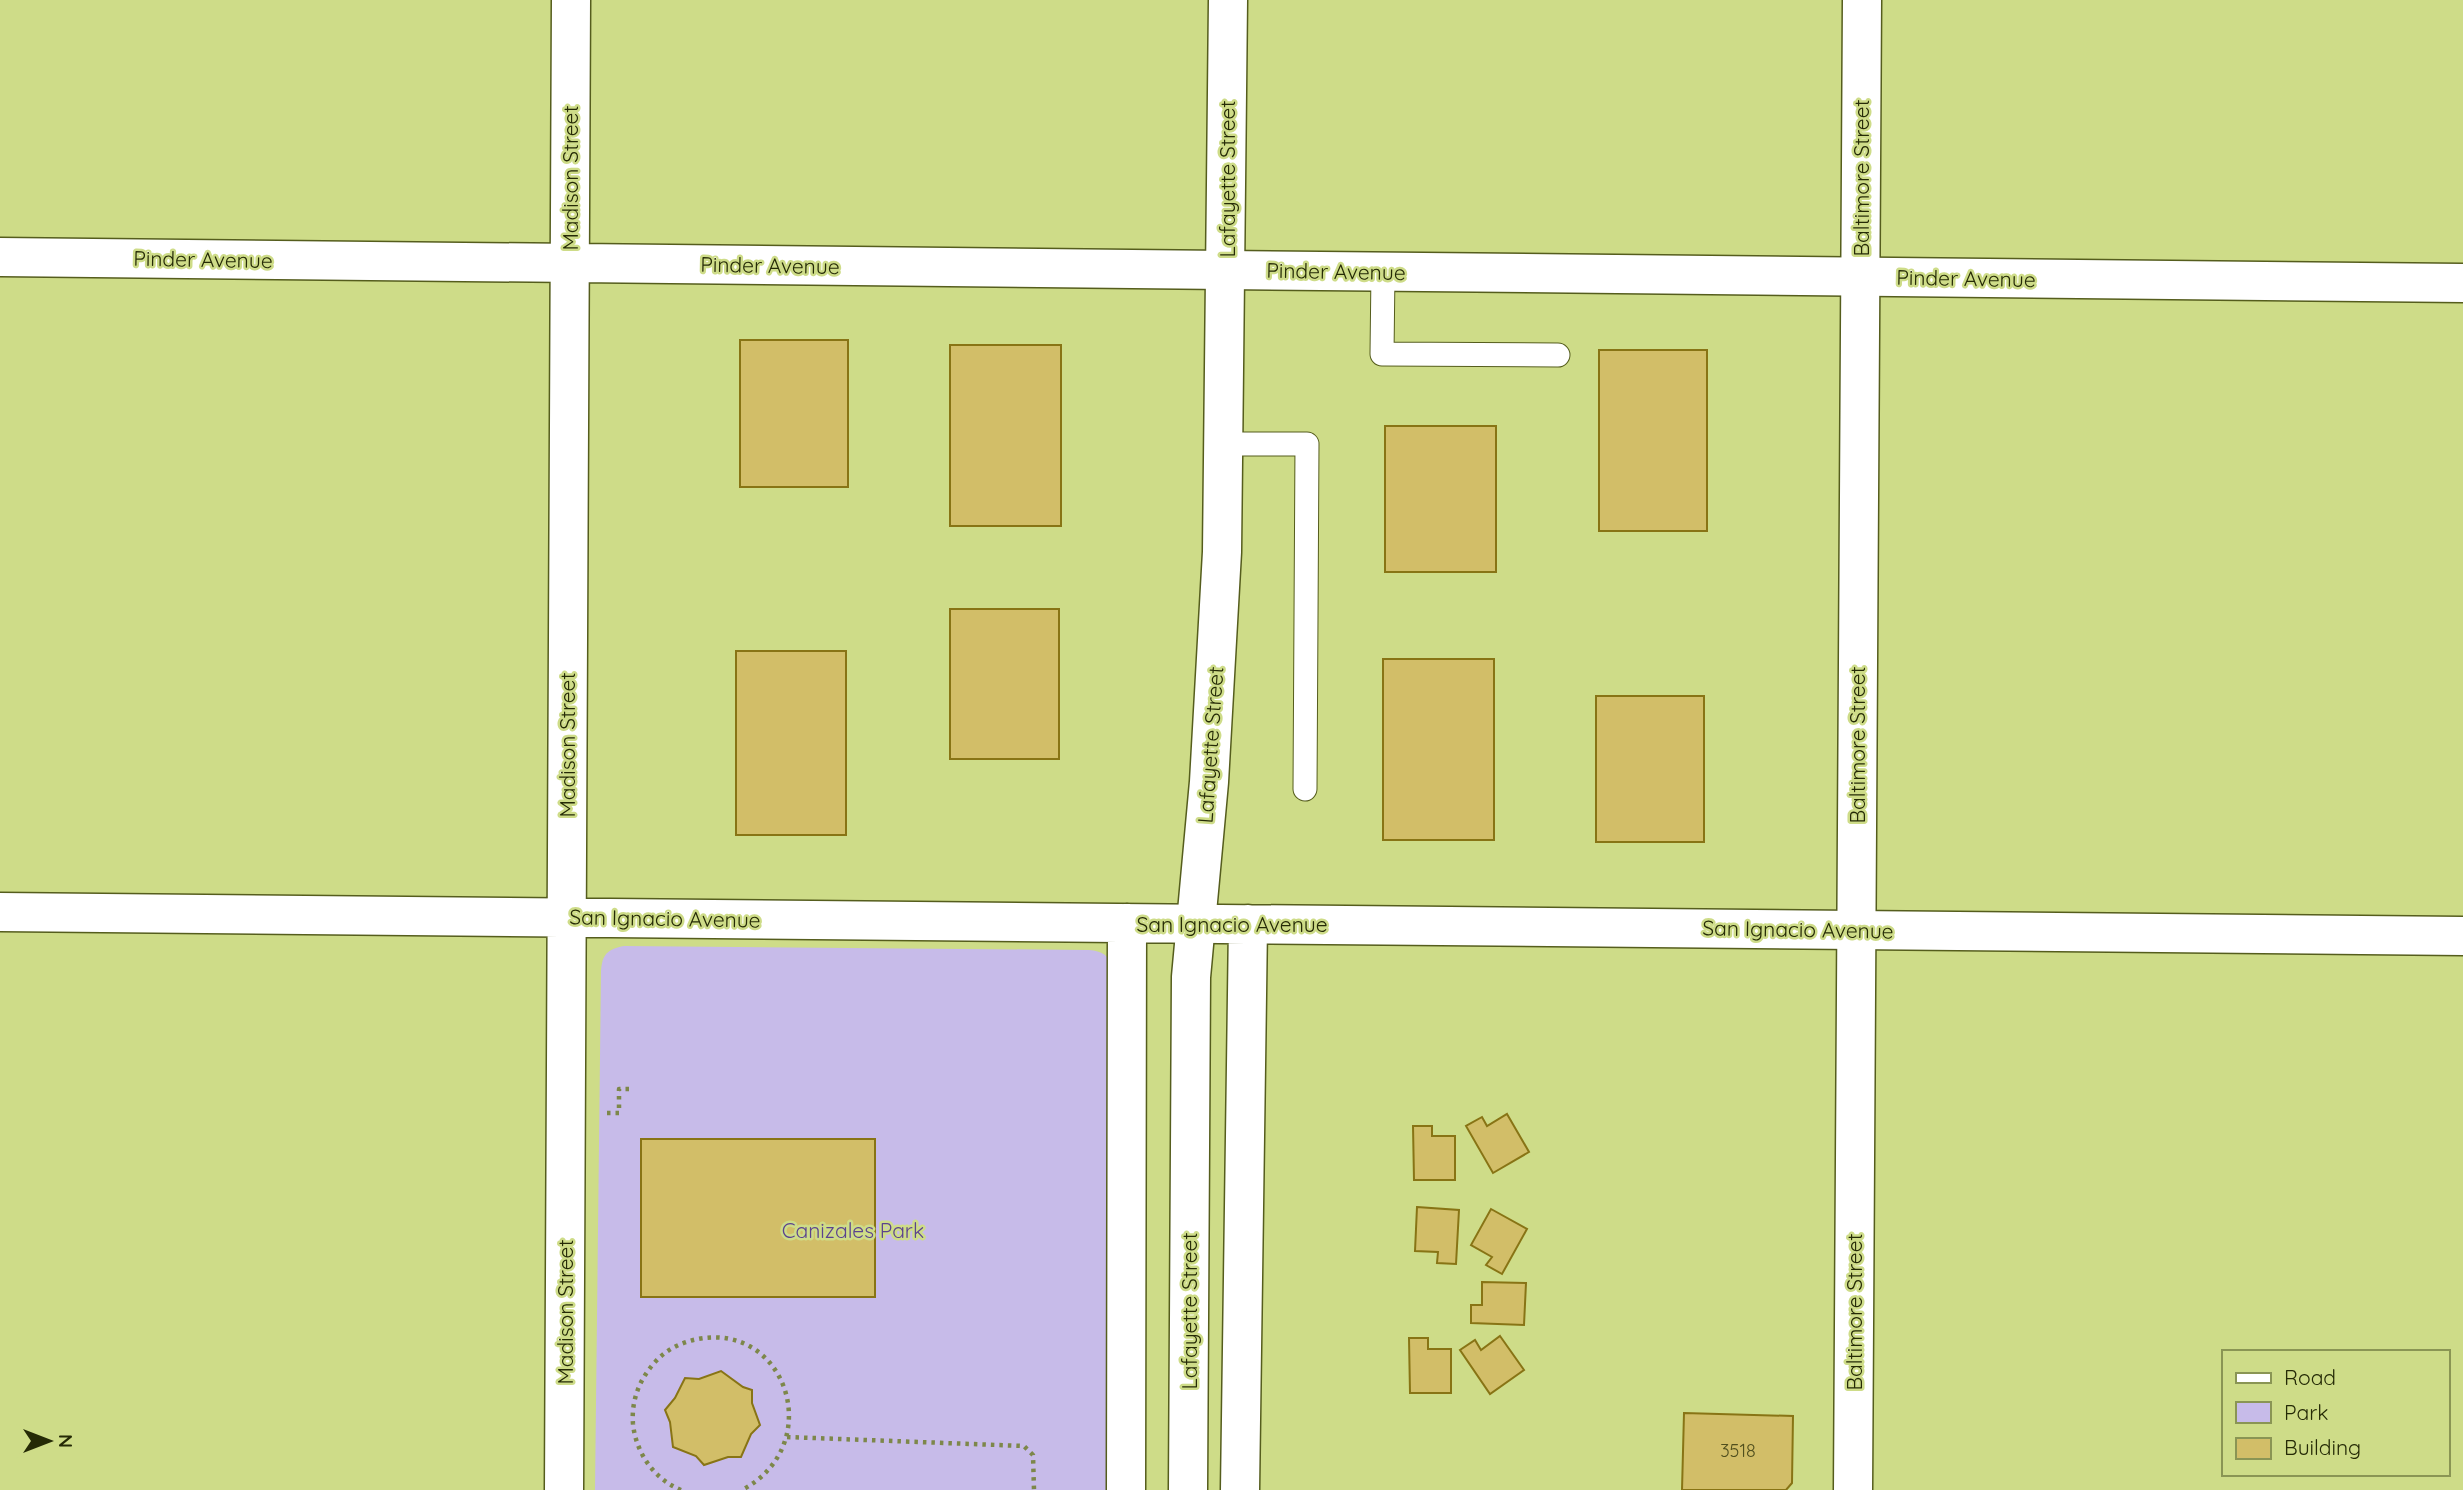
<svg xmlns="http://www.w3.org/2000/svg" width="2463" height="1490" viewBox="0 0 2463 1490" font-family="Quicksand,sans-serif">
<style>
.green{fill:#c7bbe9}
.building{fill:#d2be68;stroke:#887415;stroke-width:2}
.lines{fill:none;stroke-linecap:round;stroke-linejoin:round}
.lane-casing{stroke:#555d1d;stroke-width:25}
.street-casing{stroke:#555d1d;stroke-width:41}
.secondary-casing{stroke:#555d1d;stroke-width:41}
.path{stroke:#7d874a;stroke-width:4.5;stroke-dasharray:3.5 5;stroke-linecap:butt}
.lane{stroke:#fff;stroke-width:23}
.street{stroke:#fff;stroke-width:38}
.secondary{stroke:#fff;stroke-width:38}
.labels{text-anchor:middle;dominant-baseline:central;stroke-width:5;stroke-linejoin:round;paint-order:stroke}
.number-label{font-size:18px;fill:#504f1e}
.street-label{font-size:21px;fill:#252a06;stroke:#cedc88}
.park-label{font-size:21px;fill:#5b428f;stroke:#cedc88}
</style>
<rect width="100%" height="100%" fill="#cedc88"/>
<!-- green -->
<path class="green" d="M624,946L1089,950C1102,951 1109,955 1112,968L1107,1490H595L601,971C602,954 608,949 624,946Z"/>
<!-- building -->
<path class="building" d="M740,340H848V487H740Z
M950,345H1061V526H950Z
M1599,350H1707V531H1599Z
M1385,426H1496V572H1385Z
M950,609H1059V759H950Z
M736,651H846V835H736Z
M1383,659H1494V840H1383Z
M1596,696H1704V842H1596Z
M1507,1114L1529,1152L1493,1173L1466,1126L1482,1117L1487,1126Z
M1413,1126H1432V1136H1455V1180H1414Z
M641,1139H875V1297H641Z
M1417,1207L1459,1210L1456,1264L1437,1263L1438,1252L1415,1251Z
M1491,1209L1527,1229L1502,1274L1486,1265L1492,1257L1471,1245Z
M1482,1282L1526,1283L1524,1325L1471,1323V1305H1482Z
M1500,1336L1524,1370L1490,1394L1460,1350L1475,1340L1481,1350Z
M1409,1338H1428V1349H1451V1393H1410Z
M721,1371L743,1387L752,1390V1403L760,1425L751,1434L741,1457H728L704,1465L696,1456L673,1447L670,1422L665,1410L675,1398L685,1378L699,1379Z
M1684,1413L1793,1416L1792,1483L1786,1490H1682Z"/>
<g class="lines">
<!-- lane casing -->
<g class="lane-casing">
<path id="lane" d="M1383,272L1382,354L1558,355
M1223,444H1307L1305,789"/>
</g>
<!-- street casing -->
<g class="street-casing">
<path id="street" d="M0,257L2463,283
M0,912L2463,936
M564,1490L571,0
M1126,1490L1127,923
M1240,1490L1248,924"/>
</g>
<!-- secondary casing -->
<g class="secondary-casing">
<path id="secondary" d="M1188,1490L1191,977L1209,782L1222,552L1228,0
M1853,1490L1862,0"/>
</g>
<!-- path -->
<path class="path" d="M607,1113H619V1089H633
M787,1437L1024,1446L1033,1455L1034,1490
M681,1490C654,1479 636,1453 633,1424C631,1400 640,1378 656,1361C667,1349 682,1342 698,1339C787,1322 827,1445 742,1490"/>
<!-- lane -->
<use href="#lane" class="lane"/>
<!-- street -->
<use href="#street" class="street"/>
<!-- secondary -->
<use href="#secondary" class="secondary"/>
</g>
<g class="labels">
<!-- number labels -->
<g class="number-label">
<text x="1738" y="1450">3518</text>
</g>
<!-- street labels -->
<g class="street-label">
<text transform="translate(570 178) rotate(-90)">Madison Street</text>
<text transform="translate(1861 178) rotate(-90)">Baltimore Street</text>
<text transform="translate(1227 179) rotate(-90)">Lafayette Street</text>
<text transform="translate(203 259) rotate(1)">Pinder Avenue</text>
<text transform="translate(770 265) rotate(1)">Pinder Avenue</text>
<text transform="translate(1336 271) rotate(1)">Pinder Avenue</text>
<text transform="translate(1966 278) rotate(1)">Pinder Avenue</text>
<text transform="translate(567 745) rotate(-90)">Madison Street</text>
<text transform="translate(1210 745) rotate(-86)">Lafayette Street</text>
<text transform="translate(1857 745) rotate(-90)">Baltimore Street</text>
<text transform="translate(665 918) rotate(1)">San Ignacio Avenue</text>
<text x="1232" y="924">San Ignacio Avenue</text>
<text transform="translate(1798 929) rotate(1)">San Ignacio Avenue</text>
<text transform="translate(1189 1311) rotate(-90)">Lafayette Street</text>
<text transform="translate(565 1312) rotate(-90)">Madison Street</text>
<text transform="translate(1854 1312) rotate(-90)">Baltimore Street</text>
</g>
<!-- park labels -->
<g class="park-label">
<text x="853" y="1230">Canizales Park</text>
</g>
</g>
<!-- legend -->
<rect x="2222" y="1350" width="228" height="126" fill="#cedc88" stroke="#8a9554" stroke-width="2"/>
<rect x="2236" y="1373" width="35" height="10" fill="#ffffff" stroke="#8a9554" stroke-width="2"/>
<text x="2284" y="1385" font-size="21" fill="#252a06">Road</text>
<rect x="2236" y="1402" width="35" height="21" fill="#c7bbe9" stroke="#8a9554" stroke-width="2"/>
<text x="2284" y="1420" font-size="21" fill="#252a06">Park</text>
<rect x="2236" y="1438" width="35" height="21" fill="#d2be68" stroke="#8a9554" stroke-width="2"/>
<text x="2284" y="1455" font-size="21" fill="#252a06">Building</text>
<!-- north arrow -->
<g transform="translate(49 1441) rotate(90)" stroke="#cedc88" stroke-width="5" paint-order="stroke">
<path d="M0-5L12 26L0 18L-12 26Z" fill="#252a06"/>
<text y="-10" font-size="19" font-weight="bold" text-anchor="middle" fill="#252a06">N</text>
</g>
</svg>
